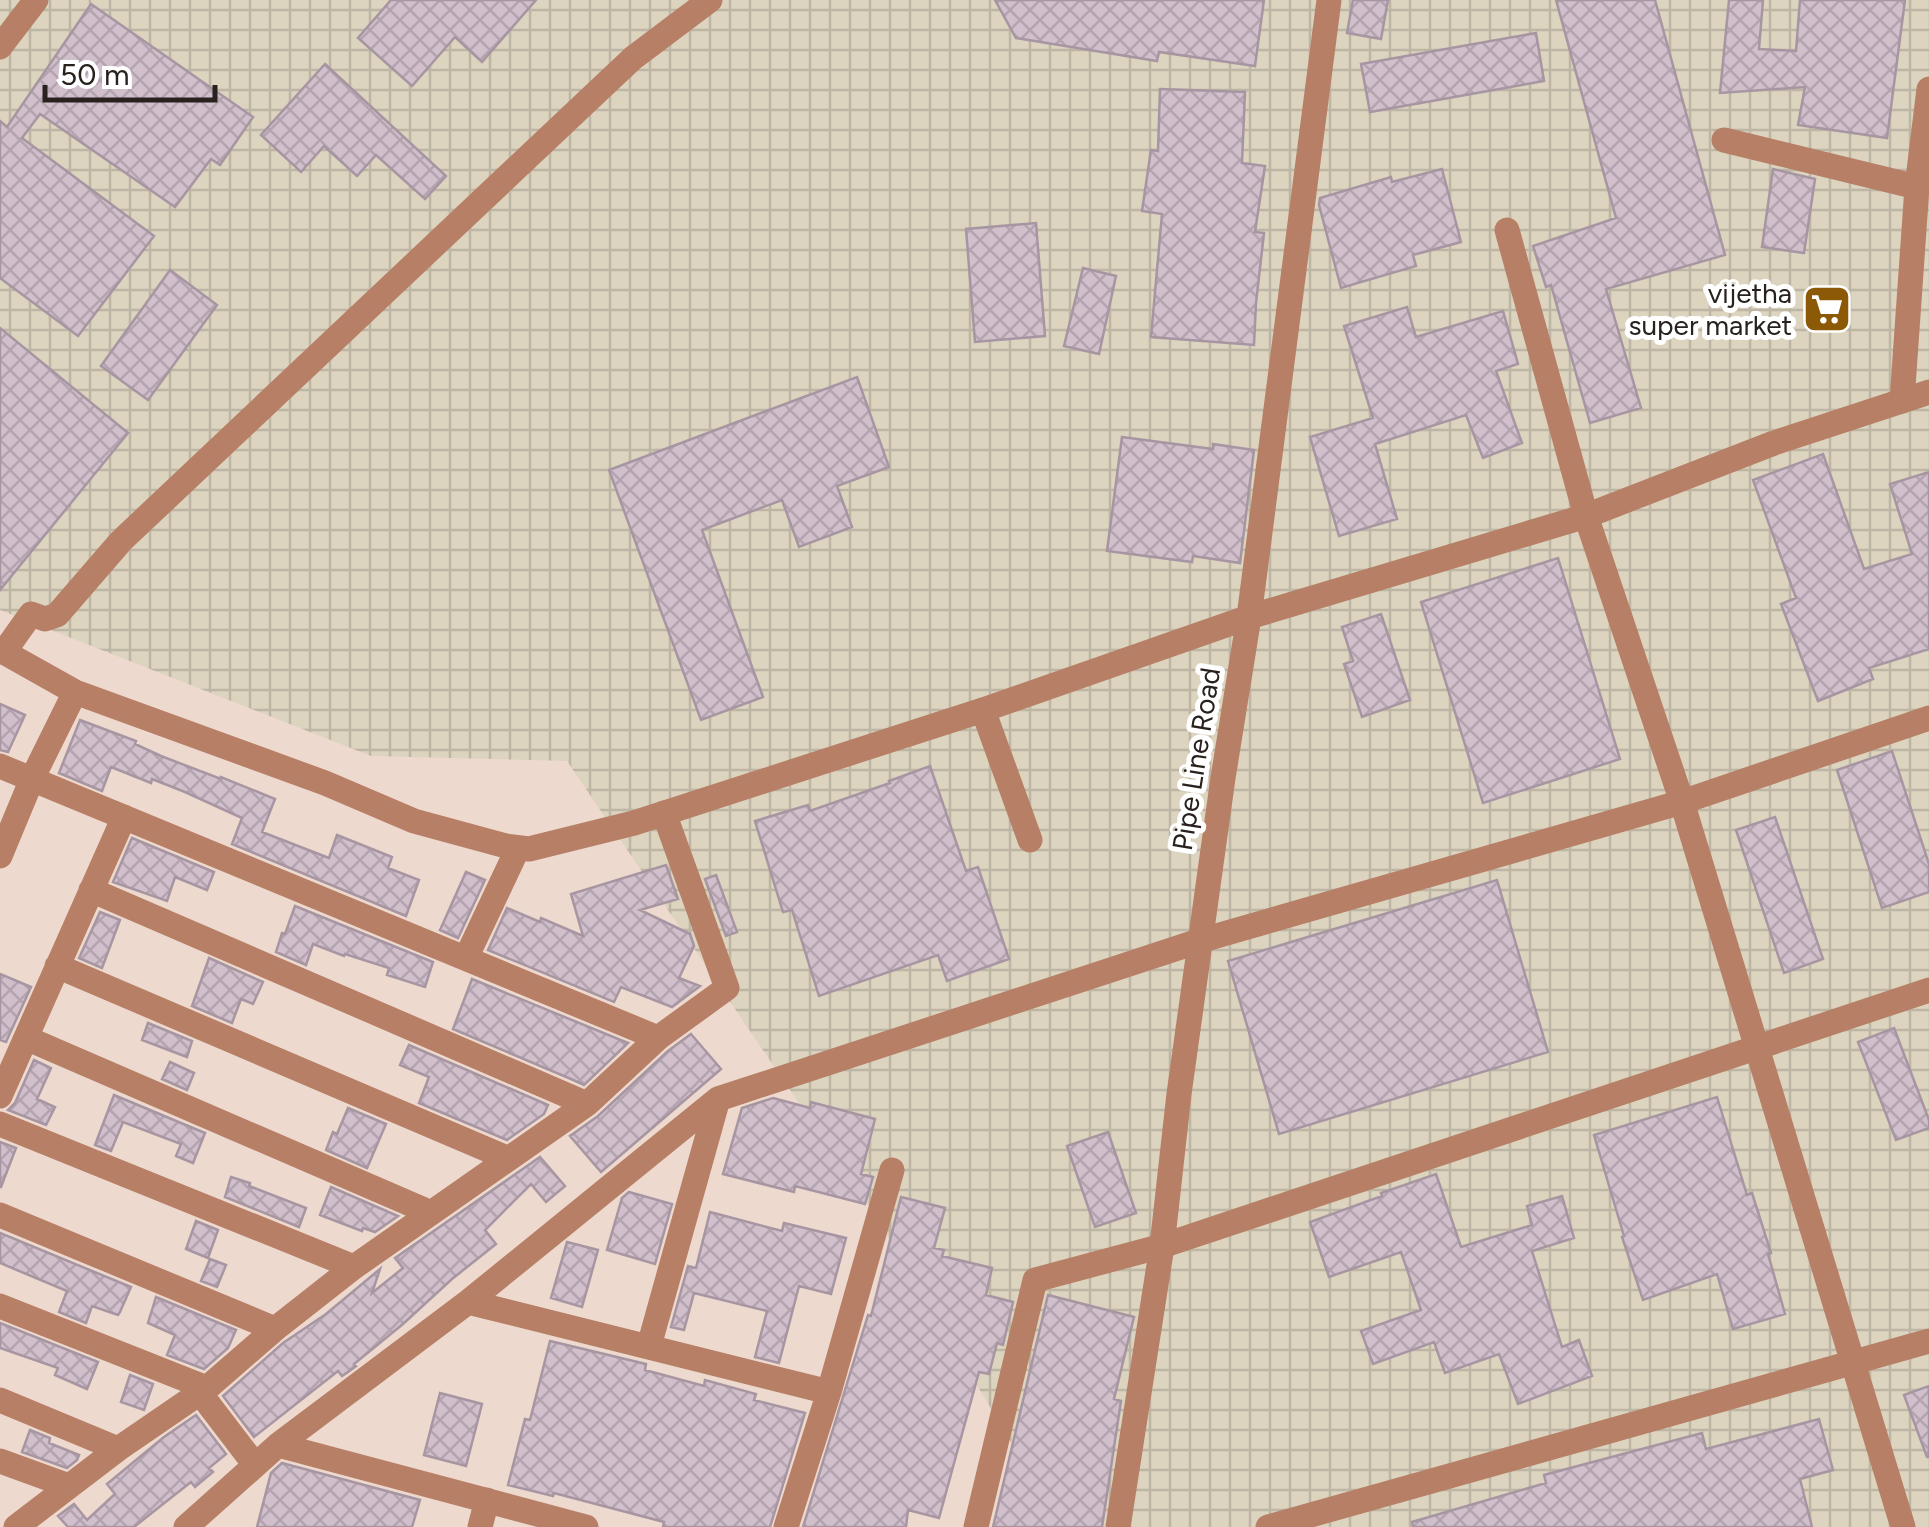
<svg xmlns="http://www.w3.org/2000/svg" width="1929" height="1527" viewBox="0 0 1929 1527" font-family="Figtree,sans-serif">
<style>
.industrial{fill:url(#industrial-grid)}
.building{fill:url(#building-cross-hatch);stroke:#a796a2;stroke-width:2.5}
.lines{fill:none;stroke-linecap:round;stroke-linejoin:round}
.minor{stroke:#b77f66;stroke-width:25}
.tertiary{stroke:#b77f66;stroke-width:25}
.labels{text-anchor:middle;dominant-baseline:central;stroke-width:10;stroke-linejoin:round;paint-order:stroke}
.poi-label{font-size:28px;fill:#29211e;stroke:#fff;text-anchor:end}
.street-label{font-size:28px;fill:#29211e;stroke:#fff}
</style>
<defs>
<pattern id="industrial-grid" width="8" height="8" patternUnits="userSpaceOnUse" patternTransform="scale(2.5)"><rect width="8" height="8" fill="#dcd4bf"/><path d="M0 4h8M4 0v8" fill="none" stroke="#bdb6a4"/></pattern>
<pattern id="building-cross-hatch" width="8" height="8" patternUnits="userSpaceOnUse" patternTransform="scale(2.5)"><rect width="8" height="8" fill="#d1bfcc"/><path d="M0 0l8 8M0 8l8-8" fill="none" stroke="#b3a4af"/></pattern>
</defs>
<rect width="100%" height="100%" fill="#eed9cf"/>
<!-- industrial -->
<path class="industrial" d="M0,0H1929V1527H1062L876,1217L567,761L371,756L0,610Z"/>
<!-- building -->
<path class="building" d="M391,0H536L482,62L455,37L412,86L358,38Z
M995,0H1264L1255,66L1159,52L1157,61L1016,38Z
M1353,0H1388L1381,39L1347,33Z
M1556,0H1655L1725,255L1606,289L1641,408L1590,423L1551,285L1546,287L1533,246L1616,218Z
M1729,0H1763L1759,49L1796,51L1800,0H1905L1887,138L1798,125L1805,87L1720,93Z
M91,4L253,117L220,165L211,159L175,207L40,114L22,138L154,236L78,336L0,278V121L7,127Z
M1536,33L1544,81L1370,112L1361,64Z
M325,64L446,176L425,199L376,155L357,176L324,146L301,172L261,135Z
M1160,89L1245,92L1242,163L1265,166L1255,232L1264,233L1256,303L1254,345L1151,337L1162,214L1142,211L1151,150L1158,151Z
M1442,169L1461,242L1413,255L1416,266L1341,288L1319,205L1320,198L1391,177L1392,182Z
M1773,169L1815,179L1804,253L1762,247Z
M1036,223L1045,336L975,342L966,229Z
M1083,268L1116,276L1099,354L1064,346Z
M170,270L217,305L148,400L101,366Z
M1407,307L1416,337L1503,311L1518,364L1496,371L1522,443L1483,458L1466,415L1375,444L1397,519L1339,536L1310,437L1373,418L1344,326Z
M0,328L128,433L0,590Z
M857,377L889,467L837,486L852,527L799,547L782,500L702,530L763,697L701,720L609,470Z
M1122,437L1213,449V444L1254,450L1240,563L1193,556L1192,562L1107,551Z
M1823,454L1864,569L1912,554L1890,484L1929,472V649L1869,668L1873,679L1818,701L1781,604L1796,598L1753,480Z
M1558,558L1620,759L1483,803L1421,602Z
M1381,614L1410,700L1362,717L1344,664L1353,661L1342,627Z
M0,704L25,715L8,752L0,750Z
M80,720L136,741L135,744L161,756L221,779V777L275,799L262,832L329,858L337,835L392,857L388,868L419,880L406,916L232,844L242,818L185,792L152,779L151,783L111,767L102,791L59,773Z
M1892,751L1929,864V892L1882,908L1837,770Z
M930,766L966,871L978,867L1009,959L947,981L938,955L819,996L792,910L783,912L755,821L808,805L810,811L890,783L889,781Z
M1775,817L1823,959L1784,973L1736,830Z
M132,838L214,872L207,890L175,877L167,901L113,882Z
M666,865L678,899L640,910L690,934L694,946L679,978L700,986L672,1007L621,987L614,1002L488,950L507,908L540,922L541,918L583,936L571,894Z
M466,872L485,880L458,938L440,930Z
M716,875L737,932L726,936L705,879Z
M1497,880L1548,1052L1279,1134L1228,961Z
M295,906L433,962L425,987L387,975L389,968L345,954L344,956L313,944L306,965L276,952L282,933L285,934Z
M100,912L120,920L102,968L79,958Z
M209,958L263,982L253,1004L241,999L232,1023L192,1006Z
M0,974L31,987L6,1042L0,1040Z
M472,979L628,1043L584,1085L571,1079L453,1029Z
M148,1023L192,1041L187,1057L142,1040Z
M1894,1028L1929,1120V1128L1896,1140L1858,1042Z
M691,1034L721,1069L601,1172L570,1136L598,1116L668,1051Z
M409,1045L548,1105L544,1114L507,1140L419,1103L429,1077L400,1065Z
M34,1060L51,1068L37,1099L55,1107L46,1125L8,1110L15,1103Z
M170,1062L194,1073L187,1090L162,1079Z
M114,1095L205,1133L193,1163L176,1156L181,1144L123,1122L111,1151L95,1145Z
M1717,1097L1747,1195L1752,1193L1771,1253L1768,1254L1785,1314L1733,1329L1717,1274L1643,1300L1622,1237L1624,1236L1594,1135Z
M773,1098L810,1108L811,1102L875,1119L861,1174L873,1177L865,1204L795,1186L794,1192L723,1174L742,1108Z
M348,1108L386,1124L367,1168L326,1150L333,1132L337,1134Z
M1108,1132L1136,1213L1095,1227L1067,1146Z
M0,1142L16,1148L1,1187H0Z
M540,1157L565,1186L546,1202L531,1184L485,1230L496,1244L452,1279L403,1324L354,1364L356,1366L348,1372L342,1376L338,1371L254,1437L223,1396L283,1343L326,1314L380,1269L372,1293L403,1268L395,1258Z
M1436,1174L1461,1247L1532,1225L1527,1206L1562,1196L1574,1238L1532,1251L1562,1347L1579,1340L1592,1376L1518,1404L1499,1354L1445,1373L1434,1342L1373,1364L1361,1331L1421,1310L1401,1252L1329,1277L1310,1222L1382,1196L1381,1193Z
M231,1177L250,1183L249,1186L306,1208L299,1227L225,1197Z
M331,1187L398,1216L375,1232L363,1228L362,1231L320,1215Z
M629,1192L672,1204L655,1264L607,1250L622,1198Z
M901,1197L945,1208L934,1248L944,1250L942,1256L992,1268L986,1295L1013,1302L1003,1345L997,1343L989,1374L979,1372L939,1518L908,1510L906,1527H803L868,1315L871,1316Z
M710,1212L782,1231L784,1223L846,1238L831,1294L799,1286L779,1363L755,1357L767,1311L694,1293L684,1330L671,1327L688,1266L696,1268Z
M196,1221L218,1230L208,1258L186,1249Z
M0,1233L131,1287L120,1312L118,1315L92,1306L86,1323L59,1312L67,1291L0,1263Z
M567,1242L598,1250L582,1307L551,1298Z
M210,1259L226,1265L217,1287L201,1281Z
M1048,1295L1134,1317L1114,1399L1121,1401L1102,1527H993Z
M156,1297L236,1330L228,1348L204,1369L167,1355L175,1335L148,1323Z
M0,1323L98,1362L87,1389L55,1375L58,1368L0,1348Z
M550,1341L646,1364L645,1370L704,1386L705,1380L756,1394L754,1400L805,1413L770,1527H663L664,1522L554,1493L553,1496L508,1485L525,1419L530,1420Z
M130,1375L153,1384L144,1410L121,1402Z
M1929,1386V1457H1927L1904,1395Z
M440,1393L482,1404L466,1466L424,1455Z
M196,1415L226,1454L209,1468L213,1472L195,1487L191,1482L134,1527H68L58,1516L74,1504L87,1520L115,1494L107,1484L164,1437Z
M1819,1419L1833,1470L1800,1479L1812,1527H1413L1412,1522L1546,1483L1544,1475L1702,1433L1706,1449Z
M30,1430L50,1438L49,1443L79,1455L77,1460L67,1468L22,1452Z
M282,1463L420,1500L412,1527H257L271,1473Z"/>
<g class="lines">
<!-- minor -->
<path class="minor" d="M1724,140L1917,187
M1507,230L1586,516L1682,802L1903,1527
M1902,401L1917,187L1929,89
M4,652L31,614L45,619L57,615L121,541L633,58L710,0
M983,710L1030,840
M0,766L658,1038
M91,890L587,1104
M466,958L518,848
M57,966L507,1158
M26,1038L429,1212
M0,1096L124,817
M0,1124L354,1267
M0,1215L275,1329
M468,1302L829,1392
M0,1306L207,1388
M649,1346L718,1099
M200,1393L255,1465
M0,1400L118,1449
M278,1445L586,1527
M0,1461L69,1486
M16,1527L118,1449L207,1388L275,1329L354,1267L587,1104L658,1038L727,988L664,813
M186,1527L278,1445L468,1302L718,1099L1199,941L1682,802L1929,718
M480,1527L487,1500
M786,1527L829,1392L892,1170
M976,1527L1035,1280L1162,1246L1929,990
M1268,1527L1929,1341"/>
<!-- tertiary -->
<path class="tertiary" d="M0,47L36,0
M0,650L75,692L32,779L0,856
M75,692L325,783L414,821L506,846L529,849L634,823L983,710L1249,617L1586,516L1774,443L1929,392
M1118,1527L1162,1246L1179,1094L1223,778L1249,617L1329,0"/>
</g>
<!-- icons -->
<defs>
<g id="supermarket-square" transform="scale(2.5)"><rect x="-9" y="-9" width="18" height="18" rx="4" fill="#8c5a06" stroke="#fff"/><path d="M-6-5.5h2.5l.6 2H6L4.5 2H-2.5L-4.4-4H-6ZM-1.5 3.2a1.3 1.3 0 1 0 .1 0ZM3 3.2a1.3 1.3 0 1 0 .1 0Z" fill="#fff"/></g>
</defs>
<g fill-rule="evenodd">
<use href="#supermarket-square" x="1827" y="309"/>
</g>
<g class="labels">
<!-- poi labels -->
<g class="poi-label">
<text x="1792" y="293">vijetha<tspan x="1792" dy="32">super market</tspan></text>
</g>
<!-- street labels -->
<g class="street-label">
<text transform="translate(1196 759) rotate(-81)">Pipe Line Road</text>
</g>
</g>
<!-- scale -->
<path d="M45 85v15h170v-15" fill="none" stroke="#29211e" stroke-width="5"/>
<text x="60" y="85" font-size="30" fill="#29211e" stroke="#ffffff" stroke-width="8" paint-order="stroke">50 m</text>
</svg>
